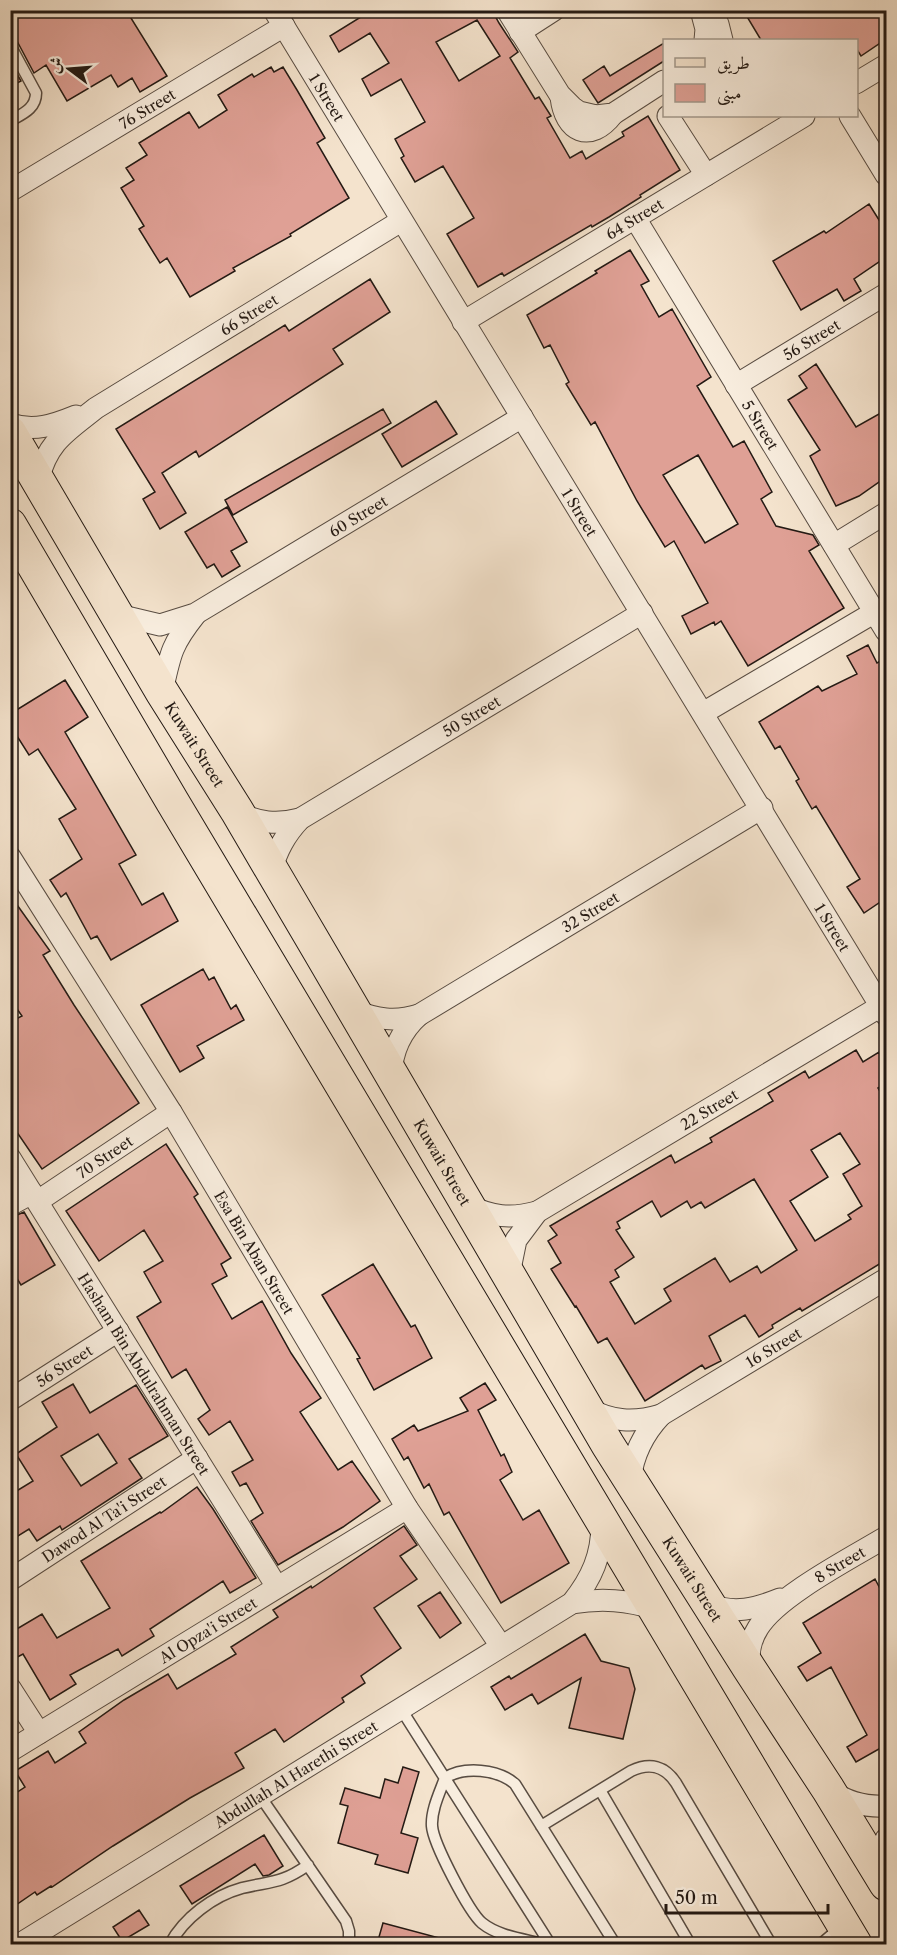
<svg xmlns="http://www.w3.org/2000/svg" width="897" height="1955" viewBox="0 0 897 1955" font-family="'Libre Caslon Text',Amiri,serif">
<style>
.building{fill:#dfa095;stroke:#241a14;stroke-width:1.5;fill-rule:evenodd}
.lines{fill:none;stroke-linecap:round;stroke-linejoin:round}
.lane-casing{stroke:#584c42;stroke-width:13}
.street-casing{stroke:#584c42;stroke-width:23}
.primary-casing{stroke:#241a14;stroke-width:35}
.lane{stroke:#f8edde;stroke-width:10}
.street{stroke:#f8edde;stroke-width:21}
.primary{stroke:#f4e3cd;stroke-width:33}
.labels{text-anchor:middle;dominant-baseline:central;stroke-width:6;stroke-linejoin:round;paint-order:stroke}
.street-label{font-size:15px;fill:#241a14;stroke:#f8edde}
</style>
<rect width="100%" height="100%" fill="#f4e3cd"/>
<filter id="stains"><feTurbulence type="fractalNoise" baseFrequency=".00333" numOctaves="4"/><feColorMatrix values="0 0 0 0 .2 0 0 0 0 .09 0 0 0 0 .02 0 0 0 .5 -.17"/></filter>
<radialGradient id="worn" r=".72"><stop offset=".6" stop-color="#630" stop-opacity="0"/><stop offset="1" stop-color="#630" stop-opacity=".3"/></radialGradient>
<!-- building -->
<path class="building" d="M10,10H126L167,76L140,92L132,78L118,87L111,75L67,101L46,65L34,73L17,41L10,38Z
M372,10H494L493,12L499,23L518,52L510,58L535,99L539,97L551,116L547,118L570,158L582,151L586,159L624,136L622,132L648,116L680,170L640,195L641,197L609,217L592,227L591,225L504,276L502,273L478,287L447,234L474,218L443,166L415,182L401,158L404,156L395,139L425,122L401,79L371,96L362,79L389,63L370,33L339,52L330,36ZM477,20L500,56L459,81L436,42Z
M743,10H886V39L861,56L856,48V40H761Z
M664,43V61L598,103L583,80L604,66L610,76Z
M10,62L21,81L10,87Z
M271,67L274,72L283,67L297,90L325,138L317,143L349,198L290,234L291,236L233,268L235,271L190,297L167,258L160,263L139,229L144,226L121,188L134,180L126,168L147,155L139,143L189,112L199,128L227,110L218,95L252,74L254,77Z
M869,204L886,231V257L854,279L861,291L844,301L837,289L801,310L773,261L824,231L826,233Z
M630,250L649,281L641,285L659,317L672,309L711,377L697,386L733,447L744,441L772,492L761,499L776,526L813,535L819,545L809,551L844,608L748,666L721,621L715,625L714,622L691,634L682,616L708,603L674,541L665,547L637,501L595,422L591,425L566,384L569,382L550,345L544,348L527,315L597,273L595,271ZM698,455L738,524L705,543L663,475Z
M370,279L390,312L333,349L343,364L199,457L196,451L162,473L186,513L160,529L143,499L155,492L116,429L285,325L289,331Z
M816,364L856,427L886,410V477L859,496L836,506L810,456L820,450L788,400L807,388L799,376Z
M436,401L457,434L402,467L382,434Z
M383,409L391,423L233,515L225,500Z
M227,507L247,542L231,551L240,566L222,577L214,564L207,568L185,532Z
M868,645L877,663L886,658V898L864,913L847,887L860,879L816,806L812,809L796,781L799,779L780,746L775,749L759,722L818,686L822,691L857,674L847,656Z
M65,680L88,717L65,732L136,855L119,864L142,905L163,893L178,921L111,960L97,936L91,939L66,893L61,897L50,880L82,859L59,819L76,809L38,749L29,755L10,725V714Z
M10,895L50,951L43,955L74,1005L139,1103L42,1169L10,1122V1022L22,1016L10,999Z
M203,969L209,980L214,977L231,1009L236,1005L244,1020L197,1046L204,1058L180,1072L141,1005Z
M856,1050L863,1062L879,1052L886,1065V1083L878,1088L886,1102V1260L802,1311L800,1308L772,1325L773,1328L759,1337L745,1315L709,1336L721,1361L705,1369L702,1365L645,1401L607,1338L598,1343L576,1306L575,1307L551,1269L561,1263L548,1241L557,1235L550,1226L671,1155L675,1163L712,1142L710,1138L773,1101L768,1093L805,1071L809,1078ZM840,1133L860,1164L843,1174L862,1206L848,1215L851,1219L815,1241L790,1201L828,1177L811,1150ZM754,1179L797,1250L761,1273L757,1266L730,1282L715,1258L664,1289L671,1301L635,1324L610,1282L619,1277L615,1270L634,1257L616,1230L620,1228L617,1222L652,1201L661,1217L687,1201L691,1208L701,1202L705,1208Z
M166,1144L198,1194L194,1197L231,1258L221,1264L227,1276L212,1284L232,1319L262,1301L291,1353L321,1398L300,1412L338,1470L352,1461L380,1501L343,1527L278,1565L251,1521L263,1513L246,1483L240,1486L232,1472L253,1460L230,1421L209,1435L198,1419L210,1410L186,1369L172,1378L137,1317L161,1302L144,1272L163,1261L144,1230L99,1261L66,1211Z
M24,1212L55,1265L21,1285L10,1267V1218Z
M373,1264L411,1327L415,1325L432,1358L374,1390L357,1359L360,1358L322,1295Z
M485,1383L496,1400L478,1410L501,1456L504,1454L512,1472L500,1480L523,1520L539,1510L569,1563L501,1603L449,1512L444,1515L429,1484L424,1488L408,1457L404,1460L392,1439L414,1425L418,1431L468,1411L460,1398Z
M73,1384L90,1413L136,1385L168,1436L129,1459L142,1478L62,1530L60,1526L37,1541L29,1529L10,1541V1495L33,1481L16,1454L57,1427L42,1402ZM98,1434L117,1463L81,1486L61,1456Z
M197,1487L213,1509L256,1578L230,1593L223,1581L150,1629L154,1636L122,1656L118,1649L70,1675L76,1684L50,1700L23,1654L10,1661V1633L42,1614L57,1638L110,1608L81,1561L160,1512L161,1513Z
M404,1526L417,1545L400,1556L417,1579L374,1608L401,1648L361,1676L365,1683L342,1698L344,1702L284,1742L275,1729L235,1753L244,1768L190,1798L113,1846L52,1887L51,1886L37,1895L35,1892L10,1909V1797L25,1787L15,1771L48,1751L55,1763L86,1743L79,1732L124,1700L168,1674L177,1689L236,1654L231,1647L278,1617L273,1610L311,1586L312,1588Z
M875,1579L886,1600V1745L856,1762L847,1747L867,1735L831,1667L807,1681L798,1667L821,1653L803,1623Z
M440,1592L461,1623L440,1638L418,1606Z
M585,1634L601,1661L629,1668L635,1689L623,1739L569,1728L581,1678L538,1704L532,1694L505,1710L491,1687L509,1676L511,1679Z
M403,1767L419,1772L401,1833L418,1838L408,1873L375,1864L378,1855L338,1843L348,1806L340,1804L345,1788L380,1798L385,1779L398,1783Z
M264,1835L283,1866L269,1875L263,1876L255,1864L192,1904L180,1886Z
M139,1910L149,1925L122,1941L113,1927Z
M383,1923L443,1939L442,1944H377Z"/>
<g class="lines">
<!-- lane casing -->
<g class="lane-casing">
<path id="lane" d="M10,45L36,93C36,109 22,114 10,121
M401,1709L550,1944
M600,1790L690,1944
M260,1796L346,1921L349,1931V1944
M541,1826L631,1771C650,1762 665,1766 676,1783L771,1944
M170,1944C184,1918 213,1896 242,1888C271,1881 281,1884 308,1865
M542,1944C523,1939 498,1936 482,1923C469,1912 433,1843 432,1826C431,1810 440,1792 445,1778C464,1766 498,1769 515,1784L615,1944
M821,1944L841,1927"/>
</g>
<!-- street casing -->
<g class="street-casing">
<g id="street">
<path id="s1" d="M274,10L886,1015"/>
<path d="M507,10L560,95L572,107L579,112L596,116L613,114L664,81"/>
<path d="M701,10L706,29L705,40"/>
<path d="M707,10L718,24L722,40"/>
<path d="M520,32L554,10"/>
<path d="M856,83L886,65"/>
<path d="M561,97C565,132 590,144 613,114"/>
<path d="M668,116L706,175"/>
<path d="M850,116L886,175"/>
<path id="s2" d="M10,191L284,26"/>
<path id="s3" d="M635,218L886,631"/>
<path id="s4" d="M463,322L804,116"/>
<path id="s5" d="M736,385L886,294"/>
<path d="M10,424C34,432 54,425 76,416"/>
<path id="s6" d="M38,480C48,441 66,432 96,408L401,221"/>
<path d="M834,545L886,513"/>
<path id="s7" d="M118,615L160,625L195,614L522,417"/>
<path d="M162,692C170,655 171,645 195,615"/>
<path d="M703,713L875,612"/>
<path d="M237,812C258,823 277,825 300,819"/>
<path id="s8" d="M10,857L171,1112L407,1508L501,1646"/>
<path id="s9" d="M271,871C277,850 285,835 300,819L642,613"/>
<path d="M354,1010C376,1020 396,1022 419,1015"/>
<path id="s10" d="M391,1075C392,1051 401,1031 419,1015L762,808"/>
<path id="s11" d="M10,1158L277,1587"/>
<path id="s12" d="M38,1201L171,1112"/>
<path d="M10,1205L32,1193"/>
<path d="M468,1205C491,1217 511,1219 537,1212"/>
<path id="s13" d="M509,1274L516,1240L537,1212L881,1006"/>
<path id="s14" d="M10,1400L118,1331"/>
<path id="s15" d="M587,1408C612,1422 634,1423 661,1415L886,1279"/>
<path d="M630,1480C633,1454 643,1434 661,1415"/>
<path id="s16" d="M10,1580L197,1458"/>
<path d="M572,1603C602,1598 627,1600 656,1609"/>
<path d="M710,1605C735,1614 755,1609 780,1599"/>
<path id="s17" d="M749,1668C748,1653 750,1640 758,1628C777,1596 853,1557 886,1537"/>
<path d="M10,1688L39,1733"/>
<path id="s18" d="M10,1751L407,1508"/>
<path d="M831,1791C848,1803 866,1807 886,1806"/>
<path d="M882,1877V1854L886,1839"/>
<path id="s19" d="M20,1944L572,1603C592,1578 602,1555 602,1523"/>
</g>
</g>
<!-- primary casing -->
<g class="primary-casing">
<g id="primary">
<path id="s20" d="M10,433L162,692L237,811L321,954L608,1445L749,1668L828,1789L886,1884"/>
<path d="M10,525L172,801L855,1944"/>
</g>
</g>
<!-- lane -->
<use href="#lane" class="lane"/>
<!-- street -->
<use href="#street" class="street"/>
<!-- primary -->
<use href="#primary" class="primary"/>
</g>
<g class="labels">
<!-- street labels -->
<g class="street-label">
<text stroke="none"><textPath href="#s1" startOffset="102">1 Street</textPath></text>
<text stroke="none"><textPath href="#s2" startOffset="160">76 Street</textPath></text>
<text stroke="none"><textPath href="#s4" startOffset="200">64 Street</textPath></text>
<text stroke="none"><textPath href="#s6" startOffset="274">66 Street</textPath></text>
<text stroke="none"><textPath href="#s5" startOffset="88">56 Street</textPath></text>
<text stroke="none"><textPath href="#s3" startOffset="242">5 Street</textPath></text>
<text stroke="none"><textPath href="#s1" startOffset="588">1 Street</textPath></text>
<text stroke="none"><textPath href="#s7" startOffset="270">60 Street</textPath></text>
<text stroke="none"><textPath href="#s9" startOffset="260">50 Street</textPath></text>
<text stroke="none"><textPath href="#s20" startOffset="362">Kuwait Street</textPath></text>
<text stroke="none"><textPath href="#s10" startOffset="268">32 Street</textPath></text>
<text stroke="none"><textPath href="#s1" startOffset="1074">1 Street</textPath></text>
<text stroke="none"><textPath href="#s13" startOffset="270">22 Street</textPath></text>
<text stroke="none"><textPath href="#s12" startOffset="80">70 Street</textPath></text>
<text stroke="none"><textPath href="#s20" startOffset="848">Kuwait Street</textPath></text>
<text stroke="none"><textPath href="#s8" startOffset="465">Esa Bin Aban Street</textPath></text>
<text stroke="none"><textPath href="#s15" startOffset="208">16 Street</textPath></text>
<text stroke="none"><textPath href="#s14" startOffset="64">56 Street</textPath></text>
<text stroke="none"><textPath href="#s11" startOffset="254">Hasham Bin Abdulrahman Street</textPath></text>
<text stroke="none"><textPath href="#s16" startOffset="112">Dawod Al Ta'i Street</textPath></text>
<text stroke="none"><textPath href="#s17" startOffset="146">8 Street</textPath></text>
<text stroke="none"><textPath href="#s20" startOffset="1334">Kuwait Street</textPath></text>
<text stroke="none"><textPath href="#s18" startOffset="232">Al Opza'i Street</textPath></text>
<text stroke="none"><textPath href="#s19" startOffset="324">Abdullah Al Harethi Street</textPath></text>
</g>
</g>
<!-- margin -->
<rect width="897" height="1955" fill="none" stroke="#f4e3cd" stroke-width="36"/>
<rect x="12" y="12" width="873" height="1931" fill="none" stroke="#241a14" stroke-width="3"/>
<rect x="18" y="18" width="861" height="1919" fill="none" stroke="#241a14" stroke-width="1.5"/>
<!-- legend -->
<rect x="663" y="39" width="195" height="78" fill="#f8edde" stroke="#a3998d" stroke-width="1.5"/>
<rect x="675" y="58" width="30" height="9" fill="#f4e3cd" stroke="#a3998d" stroke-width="1.5"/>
<text x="717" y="69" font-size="18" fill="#241a14">طريق</text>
<rect x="675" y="84" width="30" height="18" fill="#dfa095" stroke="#a3998d" stroke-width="1.5"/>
<text x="717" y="99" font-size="18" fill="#241a14">مبنى</text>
<!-- north arrow -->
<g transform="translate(69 69) rotate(286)" stroke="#f8edde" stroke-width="4.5" paint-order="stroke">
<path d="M0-4.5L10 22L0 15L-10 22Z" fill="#241a14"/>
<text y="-9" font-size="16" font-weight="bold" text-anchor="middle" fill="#241a14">ش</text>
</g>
<!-- scale -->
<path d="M666 1904v9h162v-9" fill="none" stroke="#241a14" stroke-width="3"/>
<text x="675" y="1904" font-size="18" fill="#241a14" stroke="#f8edde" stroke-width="4.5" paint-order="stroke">50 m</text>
<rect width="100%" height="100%" filter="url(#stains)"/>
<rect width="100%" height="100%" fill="url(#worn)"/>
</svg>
